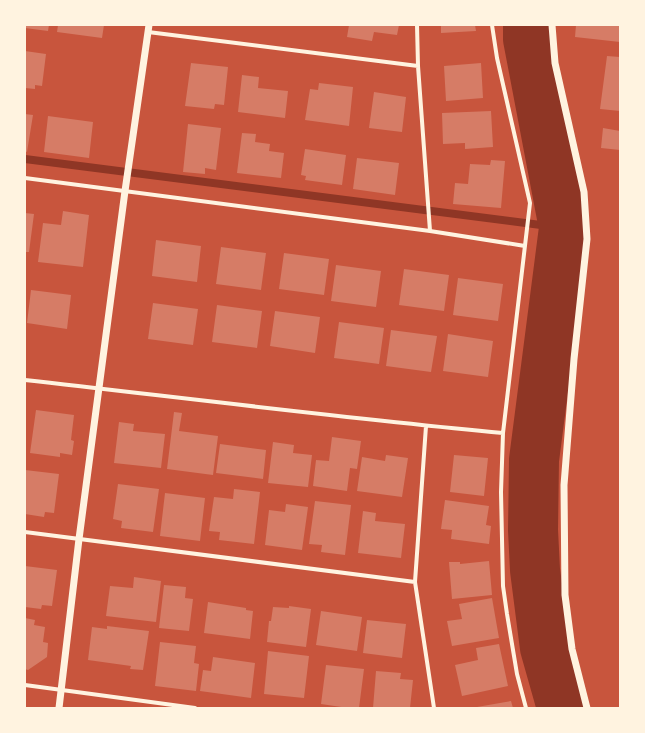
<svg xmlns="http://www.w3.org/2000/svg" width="645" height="733" viewBox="0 0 645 733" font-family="'Noto Serif',serif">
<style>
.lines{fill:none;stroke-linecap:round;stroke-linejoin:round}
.stream{stroke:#8f3625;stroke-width:8}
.river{stroke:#8f3625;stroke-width:50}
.building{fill:#d67c66}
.minor{stroke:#fff3e0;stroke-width:4}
.tertiary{stroke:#fff3e0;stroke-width:7}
</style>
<rect width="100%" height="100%" fill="#c8553d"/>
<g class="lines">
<!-- stream -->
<path class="stream" d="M25,159L564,228"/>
<!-- river -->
<path class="river" d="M528,25V39L564,228L534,460L533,530L535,570L545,648L562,708"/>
</g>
<!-- building -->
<path class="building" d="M25,25H49L48,31L25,28Z
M58,25H104L102,38L57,32Z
M349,25H399L397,35L374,32L372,41L347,37Z
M441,25H475L476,31L441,33Z
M576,25H620V42L575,37Z
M25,51L46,54L42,86L35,85V89L25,88Z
M607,56L620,57V111L600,109Z
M191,63L228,67L224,105L215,104L214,109L185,106Z
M481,63L483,98L446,101L444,66Z
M242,75L259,77L258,88L288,91L285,118L238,112Z
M319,83L353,87L349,126L305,120L310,89L318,90Z
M374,92L406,97L402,132L369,128Z
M491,111L493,147L465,149V143L443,144L442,113Z
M25,114L33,115L27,152L25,151Z
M48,116L93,122L89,158L44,152Z
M188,124L221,128L216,170L205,168V174L183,172Z
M603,128L620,131V150L601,148Z
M242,133L256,134L255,142L270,144L269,151L284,153L281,178L237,173Z
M305,149L346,155L342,185L305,180L306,176L301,175Z
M357,158L399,163L395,195L353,189Z
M491,160L505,161L501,208L453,204L455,183L468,184L470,164L490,165Z
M63,211L89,215L83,267L38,262L43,223L61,225Z
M25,213L34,214L29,252H25Z
M156,240L201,246L197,282L152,276Z
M221,247L266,253L261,290L216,284Z
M284,253L329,259L324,295L279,289Z
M336,265L381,271L376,307L331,301Z
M404,269L449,275L444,311L399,305Z
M458,278L503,284L498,321L453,315Z
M31,290L71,295L67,329L27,323Z
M153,303L198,309L193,345L148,339Z
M217,305L262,311L257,348L212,342Z
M275,311L320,317L315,353L270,346Z
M339,322L384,328L379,364L334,358Z
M391,330L437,336L431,372L386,366Z
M448,334L493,341L488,377L443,371Z
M36,410L74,415L71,440L74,441L72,455L60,453V457L30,453Z
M174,412L182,413L179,431L218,436L213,475L167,469Z
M119,422L134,424L133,431L165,434L161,468L114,463Z
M332,437L361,441L357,469L350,468L347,491L313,486L316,460L329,461Z
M273,442L294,445L293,453L312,455L308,487L268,483Z
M220,444L266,450L263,479L216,473Z
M386,455L408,458L402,497L357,491L362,457L385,461Z
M454,455L488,458L484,496L450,492Z
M25,470L59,474L54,513L45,512L44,517L25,514Z
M118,484L159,489L153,532L121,528L122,521L113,519Z
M234,489L260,492L254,544L219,540L220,532L209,531L214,497L233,499Z
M165,493L205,498L200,541L160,536Z
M445,500L489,506L486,525L491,526L489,544L451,539L452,530L441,529Z
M315,501L351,505L345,555L321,552L322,545L309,544Z
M286,504L308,507L302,550L265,545L269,510L285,512Z
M363,511L376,513L375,521L405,524L401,558L358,553Z
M489,561L492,595L452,599L449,562H460V564Z
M25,566L57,570L52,606L42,605L41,609L25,607Z
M134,577L161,581L156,622L106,616L110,586L133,588Z
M164,585L186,587L185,598L193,599L189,631L159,628Z
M492,598L499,638L452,646L447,621L462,619L459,604Z
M208,602L246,608V610L253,611L250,639L204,633Z
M289,606L311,609L306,647L267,642L269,621H271L273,607L289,608Z
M321,611L362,617L357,651L316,645Z
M25,618L35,620L34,625L45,627L43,642L48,643L47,657L28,670L25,669Z
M367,620L406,624L402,658L363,653Z
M107,626L149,631L143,670L130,669L131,666L88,660L92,627L107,629Z
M160,642L196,646L194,663L199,664L196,691L155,686Z
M499,644L508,686L462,696L455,665L478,660L476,648Z
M268,651L309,656L304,698L264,694Z
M213,657L255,663L251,698L200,691L203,670L211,671Z
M326,665L364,669L359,708H348L321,704Z
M376,671L401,673L400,679L413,680L410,708H373Z
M511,701L513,708H477V707Z"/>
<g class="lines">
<!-- minor -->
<path class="minor" d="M417,25L418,66L430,231
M492,25L497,58L530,203L503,433L501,492L503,586L507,614L517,674L526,708
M148,32L418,66
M25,178L430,231L525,246
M25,380C184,398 344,418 503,433
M426,426L415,582L434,708
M25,532L415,582
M25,685L195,708"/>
<!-- tertiary -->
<path class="tertiary" d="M552,25L555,63L584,192L587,239L574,359L564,485L565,595L572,649L587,708
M59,708L79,539L125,191L149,25"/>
</g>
<!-- border -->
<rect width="645" height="733" fill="none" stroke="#fff3e0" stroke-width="52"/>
</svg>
